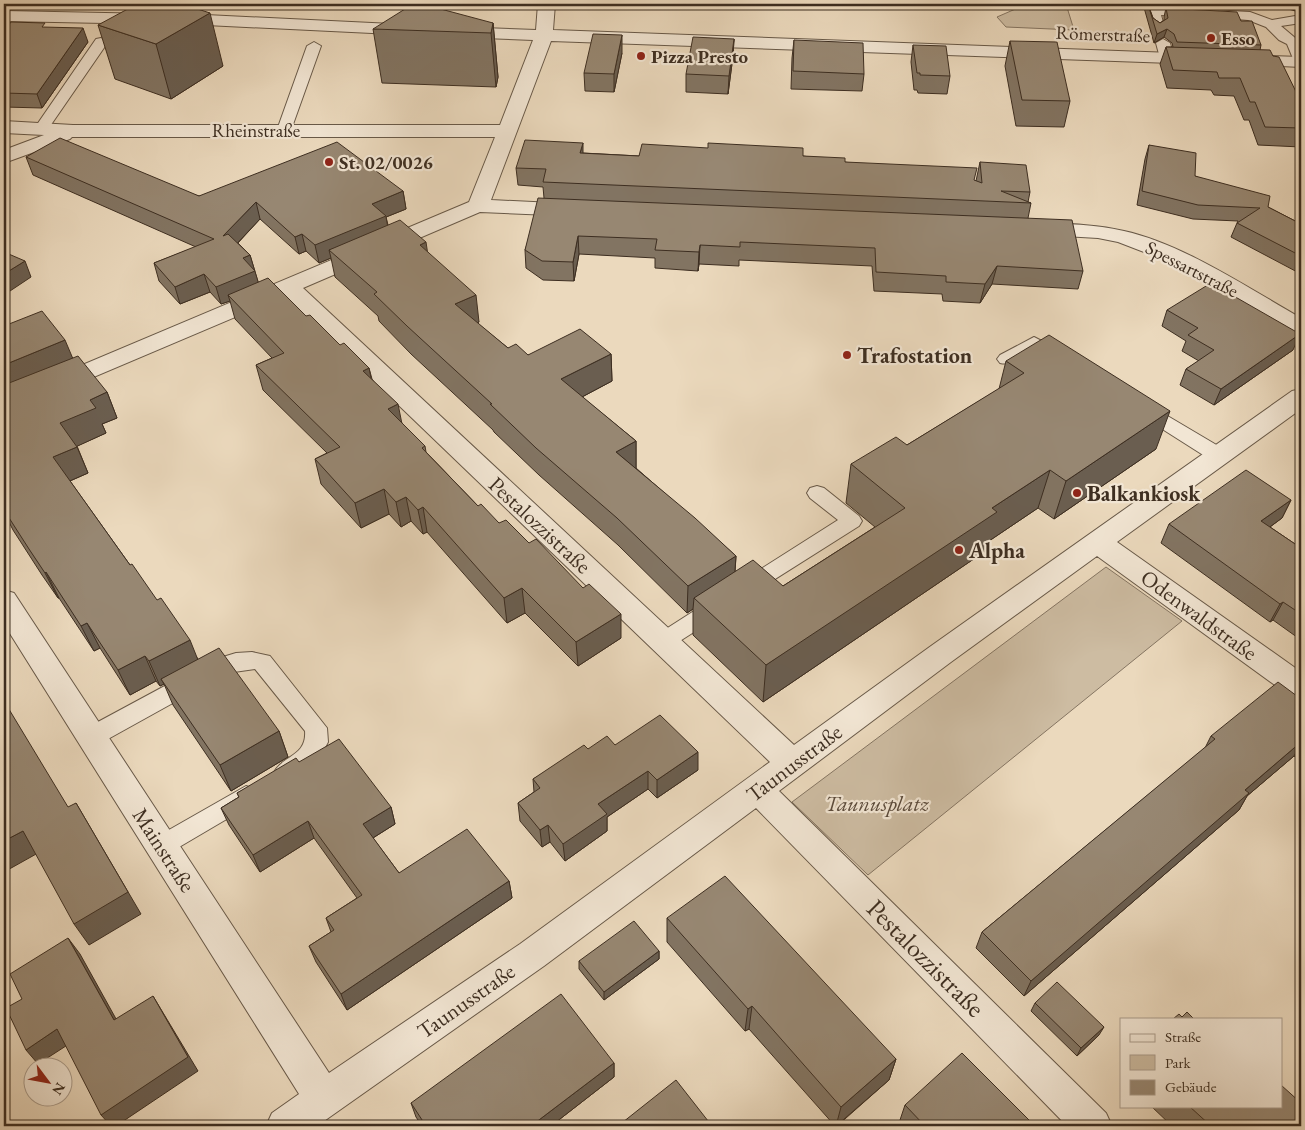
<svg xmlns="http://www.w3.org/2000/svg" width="1305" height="1130" viewBox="0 0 1305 1130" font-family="'EB Garamond',serif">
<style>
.green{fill:#cdbca2;stroke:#857562}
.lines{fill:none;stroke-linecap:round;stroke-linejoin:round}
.service-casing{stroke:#685948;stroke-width:2}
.minor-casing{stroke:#685948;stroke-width:2}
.secondary-casing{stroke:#3d2e21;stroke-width:2}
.service{fill:#f2e6d4;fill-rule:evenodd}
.minor{fill:#f2e6d4;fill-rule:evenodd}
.secondary{fill:#f2e6d4;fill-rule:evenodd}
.wall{fill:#827462;stroke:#3d2e21}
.shaded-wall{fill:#6a5e50;stroke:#3d2e21}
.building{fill:#978772;stroke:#3d2e21}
.poi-dot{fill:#8f2418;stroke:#f2e6d4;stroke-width:2}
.labels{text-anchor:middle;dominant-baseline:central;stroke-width:4.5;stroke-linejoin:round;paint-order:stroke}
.far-street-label{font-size:19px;fill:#3d2e21;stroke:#f2e6d4}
.far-poi-label{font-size:19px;font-weight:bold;fill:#3d2e21;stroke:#f2e6d4;text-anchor:start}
.poi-label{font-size:22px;font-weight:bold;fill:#3d2e21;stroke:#f2e6d4;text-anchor:start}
.street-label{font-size:22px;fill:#3d2e21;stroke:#f2e6d4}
.park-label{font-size:22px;font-style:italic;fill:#5a4a3b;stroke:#f2e6d4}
.near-street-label{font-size:26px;fill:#3d2e21;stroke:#f2e6d4}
</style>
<rect width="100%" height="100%" fill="#ebd9bd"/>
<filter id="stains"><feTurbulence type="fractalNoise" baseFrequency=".004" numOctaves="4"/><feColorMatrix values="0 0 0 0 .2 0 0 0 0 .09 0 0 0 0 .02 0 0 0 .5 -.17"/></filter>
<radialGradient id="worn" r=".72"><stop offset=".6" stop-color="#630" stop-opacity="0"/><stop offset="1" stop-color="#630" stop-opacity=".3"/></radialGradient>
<!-- green -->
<path class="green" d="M1027,4H1066L1074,30L1006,27L997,17Z
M1106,567L1182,621L868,875L792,802Z"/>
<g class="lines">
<!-- service casing -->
<g class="service-casing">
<path id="service" d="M1204,5L1208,6L1210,10L1250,12L1272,20L1301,15V23L1281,26L1300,42L1301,65L1294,61L1287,44L1279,40L1266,27L1248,20L1201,16L1198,9Z
M1153,7L1191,9L1197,13L1191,17L1161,15L1164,26L1158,30L1152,26L1147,11Z
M101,38L108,42L46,132H36L34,129L36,126L96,39Z
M1163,39L1170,43L1174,58L1172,61L1167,62L1160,58L1156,43Z
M314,42L321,46L291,130L289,133H279L277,130L307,46Z
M1034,337L1065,353L1068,357L1065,361C1053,364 1044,355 1034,349C1024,356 1013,366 1000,363L997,359L1000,355Z
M1143,403L1149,405L1225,450L1227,455L1225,460L1218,461L1211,460L1137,413L1134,409L1137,405Z
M817,486L824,488L859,516L862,521L859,526L753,593L746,596L739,593L736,588L739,583L838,520L810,498L807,493L810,488Z
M715,600L722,602L725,608L722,614L669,648L662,650L655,648L651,642L655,636L708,602Z
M252,652L270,656L327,728L328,742L318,761L292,781L284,784L276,781L273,774C282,755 307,757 305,731L255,669L227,673L99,744L91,746L83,744L80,737L83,730L213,660L236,653Z
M246,786L254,789L258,796L254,803L169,853L161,856L153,853L149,846L153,839Z"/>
</g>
<!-- minor casing -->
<g class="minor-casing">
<path id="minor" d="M538,4H555L553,30L1200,54L1206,55L1209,59L1206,63L1200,64L551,41L491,200L574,204L581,206L584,210L581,214L574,216L480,212L303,288L794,745L931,646L1292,391L1301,389V409L1117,542L1301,672V700L1290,696L1097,556L951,662L779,791L1106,1113L1112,1126H1067L756,808L544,966L317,1126H266L272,1113L299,1094L4,624V590L14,593L329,1073L520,944L770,762L285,296L4,415V398L469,202L495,137H72L70,139L4,163V150L44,135L4,133V121L73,125H500L533,40L456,37L450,36L447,32L450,28L456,27L536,30Z
M4,11L206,15L413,25L419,26L422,30L419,34L413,35L206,25L4,21Z
M1245,55L1301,57V67L1239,64L1236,60L1239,56Z
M1037,223C1066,224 1095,224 1124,231C1183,244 1248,288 1301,318V334L1293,332L1162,259L1118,242L1098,238L1029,234L1026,229L1029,224Z"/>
</g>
<!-- secondary casing -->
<g class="secondary-casing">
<path id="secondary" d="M1284,4H1301V12L1287,8Z"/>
</g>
<!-- service -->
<use href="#service" class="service"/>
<!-- minor -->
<use href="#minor" class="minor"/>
<!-- secondary -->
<use href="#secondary" class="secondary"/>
</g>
<!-- wall -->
<path class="wall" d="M1143,4H1203L1197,7L1152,5L1149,8L1153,18L1160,23L1164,20V17L1166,8L1241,21L1261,45L1260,50L1273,56L1301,102V147L1258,145L1249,120H1244L1234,96L1214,95L1211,90L1167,88L1160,64L1166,47H1173L1172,43L1164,37L1154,43Z
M1207,4H1231L1230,9L1211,8L1208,4Z
M493,23L498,77L496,87L382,83L373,29Z
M98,25L223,66L171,99L115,79Z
M46,28L88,42L42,108L4,107V31Z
M734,39L733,56L728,94L686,92V74Z
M794,40L864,74L862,91L791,89L792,58Z
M1010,41L1070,101L1064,127L1016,126L1005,66Z
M913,45L950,76L947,94L918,93L917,90H914L911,62Z
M622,53L614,92L585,91L584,73Z
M1149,145L1195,176L1268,207L1301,224V274L1231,237L1237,223L1238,221L1193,219L1137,205L1145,159Z
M583,153L639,156H803L976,181L980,162L1030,192L1028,202L1031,203L1028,218L1083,271L1078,289L992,284L980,303L943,301L942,294L874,291L872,266L739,260V266L699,264L698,271L655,268V258L579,254L574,281L543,280L526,268L525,250L544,198L543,187L518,185L516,168Z
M26,157L199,196L403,191L406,209L386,217L388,225L428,252L479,322L477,323L508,348L528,355L611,354L612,381L582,397L636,441V468L736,556L735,572L783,586L875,527L846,503L851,464L907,445L999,389L1006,361L1156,449L1054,519L1038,508L989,541L987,550L763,702L693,635V609L687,613L618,545L539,475L494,432L493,430L411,354L379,321L378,316L335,277L331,258L319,263L306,251L299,254L260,219L238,243L250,255L258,282L306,316L340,345L369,368L372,379L402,423L425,446L426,452L478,506L499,523L621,638L578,666L525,613L507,623L427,532L423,534L411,521L401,527L389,514L361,528L321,484L315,459L327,453L263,390L256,365L272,358L235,319L230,301L221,304L210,292L180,304L159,281L154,263L196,247L33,175Z
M1167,310L1293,350L1214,405L1180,385L1186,369L1199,361L1182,351L1186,341L1162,326Z
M4,326L73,358L107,392L117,418L102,424L106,433L77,446L88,473L70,481L130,565L198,659L279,731L288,757L231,791L173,705L164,684L160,686L156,681L130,695L100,648L94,651L59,598H58L42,575L13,530L4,512Z
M1291,500L1282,518L1270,527L1301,548V640L1273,620L1270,622L1161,543L1169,524Z
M1301,699V762L1294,756L1247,796L1239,810L1024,996L976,948L982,932L1205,748L1211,736Z
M615,745L698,770L657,798L648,789L607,817V831L565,861L550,842L542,847L520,821L518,803L534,792L533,779L588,749Z
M299,762L391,807L395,824L373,838L399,873L509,881L512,898L347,1010L316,962L309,946L331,932L326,918L357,898L314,838L260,872L229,825L221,808L239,797L237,793Z
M667,918L896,1059L889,1080L837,1126H835L749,1029L745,1031L667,942Z
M659,951V959L604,1000L579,969V961Z
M1035,1003L1099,1035L1077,1056L1031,1011Z
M614,1063V1077L551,1126H422L416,1117L411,1103Z
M905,1105L1035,1126H898Z
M1151,1106H1281L1301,1126H1172Z"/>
<!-- shaded-wall -->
<path class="shaded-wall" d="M1148,4H1152V5L1149,8Z
M1198,4H1203L1197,7Z
M210,13L223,66L171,99L156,44Z
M493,23L498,77L496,87L491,33Z
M83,28L88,42L42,108L37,94Z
M1167,29L1164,37L1154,43L1157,34Z
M622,35V53L614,92V74Z
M734,39L733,56L728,94L729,76Z
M583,143V161L580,153Z
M403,191L406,209L386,217L389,234L329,250L331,258L319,263L315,245L372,204Z
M256,202L260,219L228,253L223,236Z
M302,234L306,251L299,254L295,237Z
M578,236L579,254L574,281L573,262Z
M426,242L430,269L420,245Z
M700,245L699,264L698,271L699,252Z
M250,255L260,288L228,295L230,301L221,304L216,287L243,258Z
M25,261L31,277L4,295V274Z
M997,266L992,284L980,303L985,284Z
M204,274L210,292L180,304L175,287Z
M476,295L479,322L459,332L455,304Z
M1300,334L1293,350L1214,405L1221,389Z
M65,340L76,366L4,396V365Z
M611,354L612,381L563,407L561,379Z
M369,368L374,393L363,371Z
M107,392L117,418L102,424L106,433L71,449L60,423L90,400Z
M398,404L403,429L388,409Z
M1170,411L1156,449L1054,519L1066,481Z
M636,441V469L616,452Z
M77,447L88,473L65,483L53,457Z
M1050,470L1038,508L989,541L987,550L763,702L766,665L992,508Z
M384,489L389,514L361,528L355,503Z
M406,497L411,521L401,527L396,502Z
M1291,500L1282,518L1252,540L1261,521Z
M423,507L427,532L423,534L418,510Z
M736,556L734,584L694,598L693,609L687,613L688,586Z
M46,572L59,598H58L45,573Z
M522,588L525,613L507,623L504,598Z
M1283,602L1273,620L1270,622L1280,604Z
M621,614V638L578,666L576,642Z
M87,623L100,648L94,651L81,626Z
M190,640L200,665L161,679L164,684L160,686L149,661Z
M145,656L156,681L130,695L118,670Z
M279,731L288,757L231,791L220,765Z
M1301,742V744L1294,756L1247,796L1239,810L1024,996L1031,981L1245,790Z
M698,752V770L657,798V780Z
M648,771V789L607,817V831L565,861L563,844L598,804Z
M76,803L141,914L89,945L74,924Z
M391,807L395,824L368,841L363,824Z
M308,821L314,838L260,872L253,855Z
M548,825L550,842L542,847L540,830Z
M23,831L38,853L4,872V841Z
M509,881L512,898L347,1010L341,994Z
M68,938L80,954L125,1035L114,1020Z
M659,951V959L604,1000V992Z
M153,996L198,1071L116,1126H111L101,1115Z
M752,1006L749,1029L745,1031L748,1009Z
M1104,1027L1099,1035L1077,1056L1081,1048Z
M57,1029L69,1044L38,1064L26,1050Z
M896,1059L889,1080L836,1126L841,1107Z
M614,1063V1077L551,1126H531Z"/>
<!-- building -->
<path class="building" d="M137,4H182L210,13L156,44L98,25Z
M413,4H422L493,23L491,33L373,29Z
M1148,4L1153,18L1160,23L1168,18L1166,8L1237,12L1241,21H1252L1261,45L1177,42L1174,34L1167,29L1157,34Z
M11,22L45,23L42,27L83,28L37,94L4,93V31Z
M593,34L622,35L614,74L584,73Z
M693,37L734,39L729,76L686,74Z
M794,40L863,43L864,74L793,71Z
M1010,41L1057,42L1070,101L1022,100Z
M913,45L946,46L950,76L920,75V73H917Z
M1166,47L1270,50L1273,56L1279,57L1301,102V128L1265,127L1255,102H1250L1240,78H1219L1217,72L1173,70Z
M60,138L199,196L337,142L403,191L372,204L386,216L315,245L302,234L295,237L256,202L223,236L228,234L250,255L243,258L255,271L216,287L204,274L175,287L154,263L214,239L26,157Z
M525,140L583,143L580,153L639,156L642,144L708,148V143L803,148V156L845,158V162L977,168L974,180L982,183L980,162L1026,165L1030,192L1001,191L1031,203L543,182L546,169L516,168Z
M1149,145L1196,153L1195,176L1270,196L1268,207L1301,224V256L1237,223L1260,208L1198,205L1142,191Z
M538,198L1072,220L1083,271L997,266L985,284L946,282V276L876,272L875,248L740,242V247L700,245L699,252L655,250L657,239L578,236L573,262L542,261L525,250Z
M400,220L426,242L420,245L476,295L455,304L508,348L516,344L528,355L580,329L611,354L561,379L636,441L616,452L695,518L736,556L688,586L617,518L536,448L490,404H492L407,326L374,294L377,292L329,250Z
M4,252L25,261L4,274Z
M268,278L306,316L310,315L340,345L344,343L369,368L363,371L398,404L388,409L425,446L422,448L478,506L481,504L499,523L506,520L529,543L536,539L583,588L589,584L621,614L576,642L522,588L504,598L423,507L418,510L406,497L396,502L384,489L355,503L315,459L340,447L256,365L284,353L228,295Z
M1211,283L1300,334L1221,389L1186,369L1214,350L1188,335L1198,328L1167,310Z
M42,311L65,340L4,365V326Z
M1049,335L1170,411L1066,481L1050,470L992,508L997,512L766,665L694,598L753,560L783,586L905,508L851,464L896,437L907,445L1024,373L1006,361Z
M78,356L107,392L90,400L96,408L60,423L77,447L53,457L130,565L132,564L157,600L161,598L190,640L149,661L145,656L118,670L87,623L81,626L46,572L45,573L29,549L4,510V385Z
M1246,470L1291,500L1261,521L1301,548V614L1283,602L1280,604L1169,524Z
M219,648L279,731L220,765L161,679Z
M1278,682L1301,699V742L1245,790L1249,793L1031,981L982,932L1215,739L1211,736Z
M4,701L68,807L76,803L128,892L74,924L23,831L4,841Z
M660,715L698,752L657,780L648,771L598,804L607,814L563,844L548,825L540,830L518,803L540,788L533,779L584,745L588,749L607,736L615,745Z
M339,739L391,807L363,824L399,873L467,829L509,881L341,994L309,946L334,930L326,918L362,895L308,821L253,855L221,808L239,797L237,793L296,758L299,762Z
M725,876L896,1059L841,1107L752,1006L748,1009L667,918Z
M634,921L659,951L604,992L579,961Z
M68,938L114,1020L153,996L188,1057L101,1115L57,1029L26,1050L6,1008L22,999L10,974Z
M1057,982L1104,1027L1081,1048L1035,1003Z
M561,994L614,1063L531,1126H426L411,1103Z
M1187,1012L1194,1019H1173L1179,1014L1182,1017Z
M962,1053L1035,1126H925L905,1105Z
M676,1080L712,1126H618Z
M1281,1085L1301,1103V1126H1211L1189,1106H1281Z"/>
<!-- markers -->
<g class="poi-dot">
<circle cx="1211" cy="38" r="5"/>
<circle cx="641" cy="56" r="5"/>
<circle cx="329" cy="162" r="5"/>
<circle cx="847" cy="355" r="5"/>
<circle cx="1077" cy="493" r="5"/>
<circle cx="959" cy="550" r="5"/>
</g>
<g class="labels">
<!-- far-street labels -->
<g class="far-street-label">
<text transform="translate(1103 34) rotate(2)">Römerstraße</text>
<text x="256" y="130">Rheinstraße</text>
<text transform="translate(1192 269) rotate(27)">Spessartstraße</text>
</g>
<!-- far-poi labels -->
<g class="far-poi-label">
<text x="1221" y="38">Esso</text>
<text x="651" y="56">Pizza Presto</text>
<text x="339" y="162">St. 02/0026</text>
</g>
<!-- poi labels -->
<g class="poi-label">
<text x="857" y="355">Trafostation</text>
<text x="1087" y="493">Balkankiosk</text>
<text x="969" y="550">Alpha</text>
</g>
<!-- street labels -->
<g class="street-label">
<text transform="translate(540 525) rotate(43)">Pestalozzistraße</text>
<text transform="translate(1199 615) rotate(36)">Odenwaldstraße</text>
<text transform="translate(794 763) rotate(-37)">Taunusstraße</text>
<text transform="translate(164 850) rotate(57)">Mainstraße</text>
<text transform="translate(466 1001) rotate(-35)">Taunusstraße</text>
</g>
<!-- park labels -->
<g class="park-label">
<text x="877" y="803">Taunusplatz</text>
</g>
<!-- near-street labels -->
<g class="near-street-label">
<text transform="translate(926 958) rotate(45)">Pestalozzistraße</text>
</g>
</g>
<!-- margin -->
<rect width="1305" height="1130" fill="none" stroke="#ebd9bd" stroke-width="20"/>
<rect x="5" y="5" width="1295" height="1120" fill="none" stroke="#3d2e21" stroke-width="2.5"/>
<rect x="10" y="10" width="1285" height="1110" fill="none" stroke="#3d2e21"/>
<!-- legend -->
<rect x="1120" y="1018" width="162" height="90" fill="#f2e6d4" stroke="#aa9c8c"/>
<rect x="1130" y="1034" width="25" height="8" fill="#f2e6d4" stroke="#aa9c8c"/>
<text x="1165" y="1042" font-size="15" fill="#3d2e21">Straße</text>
<rect x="1130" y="1055" width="25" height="15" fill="#cdbca2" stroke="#aa9c8c"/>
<text x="1165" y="1068" font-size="15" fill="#3d2e21">Park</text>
<rect x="1130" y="1080" width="25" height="15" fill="#978772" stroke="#aa9c8c"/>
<text x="1165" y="1092" font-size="15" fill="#3d2e21">Gebäude</text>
<!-- north arrow -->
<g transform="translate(48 1082) rotate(122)"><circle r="24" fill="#f2e6d4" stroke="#aa9c8c"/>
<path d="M0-4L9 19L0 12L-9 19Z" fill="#8f2418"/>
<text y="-8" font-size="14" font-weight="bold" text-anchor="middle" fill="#3d2e21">N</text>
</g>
<rect width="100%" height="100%" filter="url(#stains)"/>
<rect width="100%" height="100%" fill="url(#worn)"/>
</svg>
